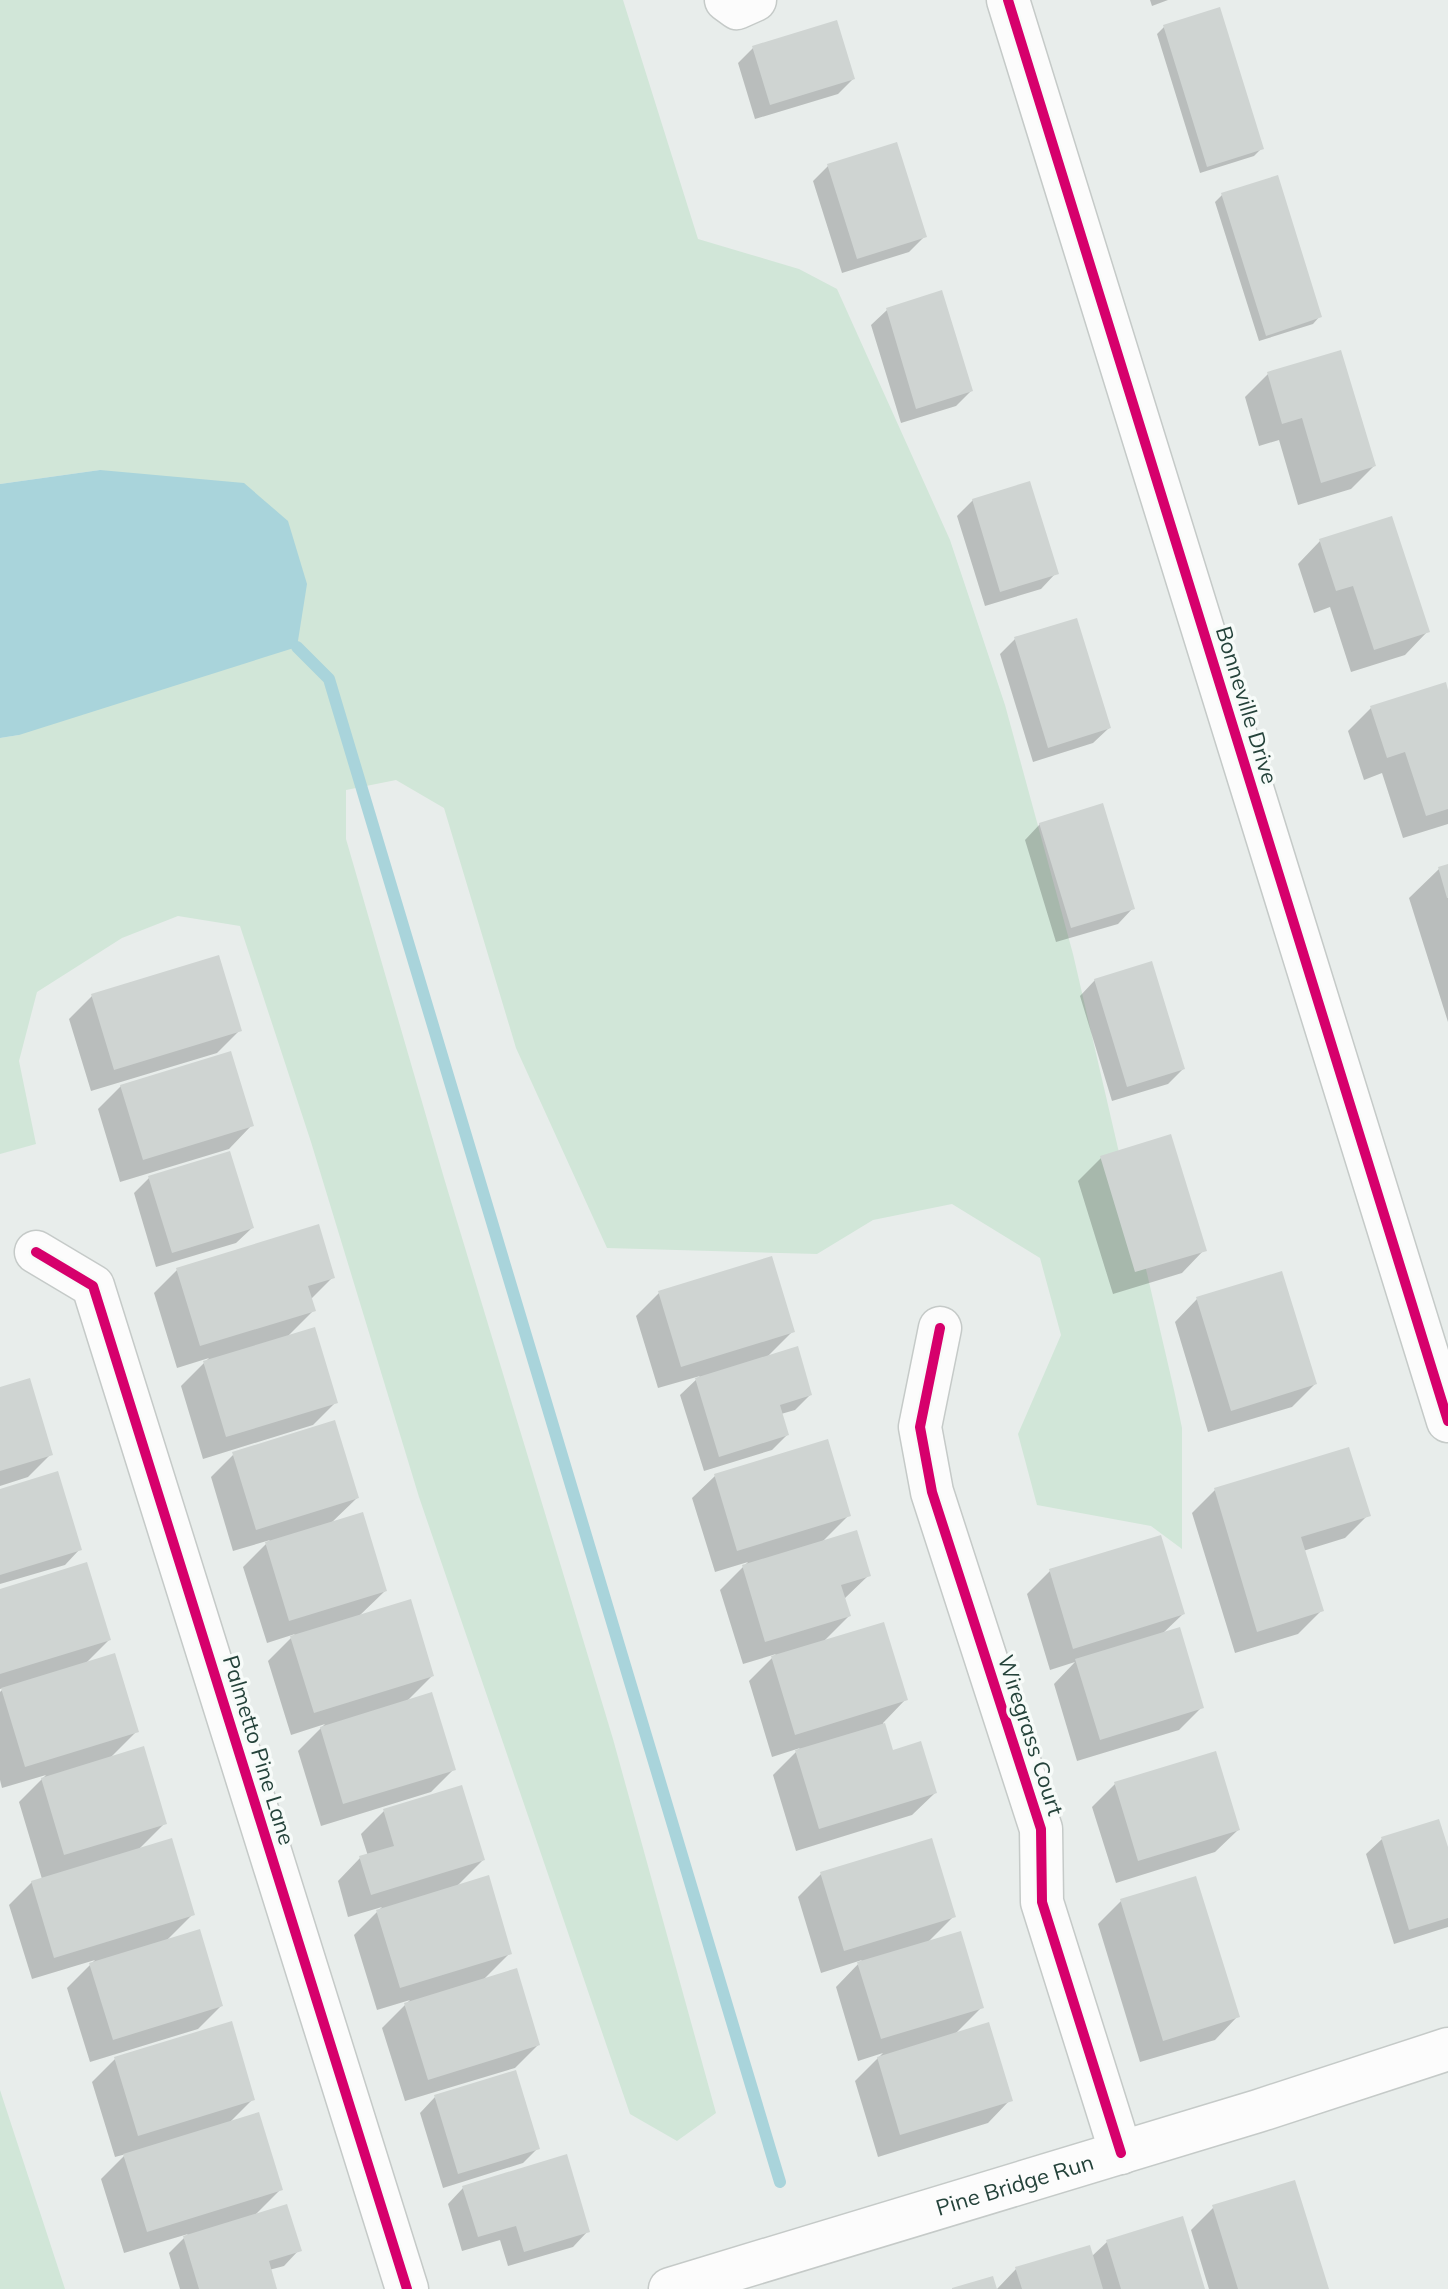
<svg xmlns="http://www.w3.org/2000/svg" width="1448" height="2289" viewBox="0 0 1448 2289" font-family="Mulish,sans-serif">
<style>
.green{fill:#d1e6d8}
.water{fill:#a9d4db}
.shadow{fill:#0003}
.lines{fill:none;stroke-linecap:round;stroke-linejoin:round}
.stream{stroke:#a9d4db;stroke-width:12}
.building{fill:#cfd4d2}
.minor-casing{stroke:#c5cac8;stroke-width:45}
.minor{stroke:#fcfcfc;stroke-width:42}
.cycleway-casing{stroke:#f7fbf9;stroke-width:15}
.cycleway{stroke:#d6006c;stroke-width:10}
.labels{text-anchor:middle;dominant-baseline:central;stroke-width:7;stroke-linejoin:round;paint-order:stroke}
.street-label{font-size:22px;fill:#24423a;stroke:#f7fbf9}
</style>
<rect width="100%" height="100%" fill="#e8edeb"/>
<!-- green -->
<path class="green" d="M0,0H623L698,239L799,269L837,289L950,540L1005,705L1073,954L1174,1390L1182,1428V1549L1151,1526L1037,1505L1018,1434L1061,1335L1040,1258L952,1204L873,1220L817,1254L607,1248L516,1048L444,808L396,780L346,790V839L444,1178L613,1739L716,2113L677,2141L630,2114L419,1497L311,1142L240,926L178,916L122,938L37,992L19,1061L36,1144L0,1154V738L19,735L100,470L0,484Z
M0,2090L65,2289H0Z"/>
<!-- water -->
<path class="water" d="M100,470L244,483L288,521L307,584L297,647L19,735L0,738V484Z"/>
<!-- shadow -->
<path class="shadow" d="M1150,0H1168L1152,6Z
M1164,27L1262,148L1254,156L1200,173L1157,34Z
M753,48L853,79L838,94L755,119L738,63Z
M828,166L924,237L909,252L842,273L813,181Z
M1222,195L1320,316L1313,324L1259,341L1215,202Z
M887,310L971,391L956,406L901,423L871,325Z
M1268,374L1374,466L1351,489L1298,505L1279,440L1259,446L1245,397Z
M973,500L1056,573L1041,589L985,606L957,516Z
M1320,541L1427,632L1405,655L1351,672L1330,607L1314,613L1298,564Z
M1015,639L1109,728L1093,743L1033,762L1000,654Z
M1448,696V824L1403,838L1382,773L1364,780L1348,731L1371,708Z
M1040,824L1133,908L1118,924L1056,942L1025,840Z
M1448,866V1022L1409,898L1439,869Z
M1095,980L1183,1069L1168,1084L1112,1101L1080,996Z
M92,996L240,1030L217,1053L91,1091L69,1019Z
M121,1086L251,1126L229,1149L120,1182L98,1109Z
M1101,1158L1204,1250L1182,1273L1113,1294L1078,1181Z
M149,1178L252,1228L236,1243L156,1267L134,1193Z
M177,1270L333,1277L310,1300L314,1310L286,1338L336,1402L313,1425L203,1459L181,1386L209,1358L177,1368L154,1293Z
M659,1293L793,1331L766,1358L810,1395L795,1410L781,1414L787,1435L772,1450L704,1471L680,1395L700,1376L658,1388L636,1316Z
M1197,1299L1315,1384L1292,1407L1208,1432L1175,1322Z
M0,1389L51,1454L28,1477L0,1486Z
M234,1454L357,1498L330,1524L385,1591L358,1617L432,1676L405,1703L454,1769L431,1792L321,1826L298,1751L325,1724L291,1735L268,1661L295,1634L267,1643L243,1567L270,1540L233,1551L211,1477Z
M715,1476L849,1515L821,1543L869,1575L844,1599L849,1616L822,1643L905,1700L883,1723L892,1752L935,1793L912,1815L796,1851L773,1775L800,1748L772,1757L749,1681L776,1654L743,1664L720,1590L748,1562L715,1572L692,1498Z
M1215,1490L1368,1515L1345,1538L1303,1551L1321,1611L1298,1634L1235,1653L1192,1513Z
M0,1491L80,1549L65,1565L0,1584Z
M1050,1571L1183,1614L1161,1635L1202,1707L1179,1730L1077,1761L1054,1684L1075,1662L1050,1670L1027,1594Z
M0,1591L109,1640L84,1665L137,1731L110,1758L165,1823L138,1850L193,1914L165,1942L221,2006L198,2029L90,2062L67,1988L95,1960L32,1979L9,1905L32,1882L42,1879L19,1802L46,1775L2,1788L0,1780V1692L4,1688L0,1689Z
M1115,1784L1238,1830L1215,1852L1116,1883L1092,1807Z
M384,1811L483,1860L455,1888L510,1953L482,1981L538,2045L515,2068L405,2101L382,2028L410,2000L377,2010L354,1935L382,1907L348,1917L338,1881L360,1858L368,1856L361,1834Z
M1382,1839L1448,1854V1927L1394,1944L1366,1854Z
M821,1874L954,1916L927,1943L982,2007L954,2035L1010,2100L988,2123L878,2157L855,2081L883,2053L858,2061L836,1987L862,1960L821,1973L798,1897Z
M1121,1901L1237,2017L1215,2040L1140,2062L1098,1924Z
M115,2059L253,2099L228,2124L281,2189L254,2216L299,2250L284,2266L269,2270L275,2289H180L169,2253L188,2234L124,2253L101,2179L126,2154L115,2157L92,2082Z
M435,2097L538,2148L523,2163L443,2188L420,2113Z
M463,2188L588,2231L573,2247L508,2266L500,2240L462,2251L448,2204Z
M1214,2207L1326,2289H1209L1191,2230Z
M1107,2242L1203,2289H997L1016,2269L1091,2257Z"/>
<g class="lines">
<!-- stream -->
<path class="stream" d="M297,647L329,679L780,2182"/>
</g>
<!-- building -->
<path class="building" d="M1220,7L1264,149L1207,167L1163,25Z
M837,20L855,79L770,105L752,46Z
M897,142L927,237L857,259L827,164Z
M1278,175L1322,317L1266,336L1221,193Z
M942,290L973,391L916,409L886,308Z
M1341,350L1376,466L1321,483L1302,418L1282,424L1267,372Z
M1030,481L1059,574L1000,592L972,499Z
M1392,516L1430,632L1374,650L1353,586L1336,591L1319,539Z
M1077,618L1111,728L1048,748L1014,637Z
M1446,682L1448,690V809L1426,816L1405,752L1387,758L1370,706Z
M1103,803L1135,909L1071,928L1039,823Z
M1448,864V898H1447L1438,867Z
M219,955L242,1031L114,1070L91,994Z
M1152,961L1185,1069L1127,1087L1094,979Z
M231,1051L254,1126L143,1160L120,1085Z
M1171,1134L1207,1251L1135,1272L1100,1156Z
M230,1151L254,1228L172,1253L148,1176Z
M319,1224L335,1278L308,1286L316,1311L200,1346L176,1268Z
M772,1256L795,1332L681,1367L658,1291Z
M1282,1271L1317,1384L1231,1411L1196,1297Z
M315,1327L338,1403L226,1437L203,1361Z
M798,1346L812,1395L780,1405L789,1435L719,1457L695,1378Z
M30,1378L53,1455L0,1471V1387Z
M335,1420L359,1498L256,1530L232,1452Z
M828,1439L851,1516L737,1551L714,1474Z
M1349,1447L1371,1516L1301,1537L1324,1611L1257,1632L1214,1488Z
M58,1471L82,1550L0,1575V1489Z
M363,1512L387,1591L289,1621L265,1542Z
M857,1530L871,1576L841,1585L851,1616L765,1642L742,1565Z
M1161,1535L1185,1614L1073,1649L1049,1569Z
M87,1562L111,1640L0,1674V1589Z
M411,1599L434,1676L314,1713L290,1636Z
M884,1622L908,1700L795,1735L771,1656Z
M1180,1627L1204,1708L1100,1740L1075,1659Z
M115,1653L139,1732L25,1767L1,1688Z
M432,1692L456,1770L343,1804L320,1727Z
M885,1723L893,1750L921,1741L937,1793L819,1829L795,1750Z
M144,1746L167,1824L64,1855L41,1778Z
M1216,1751L1240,1830L1138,1861L1114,1782Z
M462,1785L485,1860L371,1895L359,1856L394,1846L383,1809Z
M1439,1819L1448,1847V1918L1409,1930L1381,1837Z
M172,1838L195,1915L54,1958L31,1881Z
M932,1838L956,1917L844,1951L820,1872Z
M489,1875L512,1954L400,1988L376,1910Z
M1196,1876L1240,2017L1163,2041L1120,1899Z
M200,1929L223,2006L113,2040L89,1963Z
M961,1931L984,2008L881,2039L857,1962Z
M517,1968L540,2045L428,2080L404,2003Z
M232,2021L255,2100L138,2136L114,2057Z
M989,2022L1013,2101L900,2135L877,2057Z
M516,2070L540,2149L458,2174L434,2095Z
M259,2112L283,2190L147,2232L123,2154Z
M567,2154L590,2232L524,2252L516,2226L478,2237L462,2186Z
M1295,2180L1329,2289H1238L1212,2205Z
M287,2204L302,2251L269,2261L277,2289H199L183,2236Z
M1183,2216L1205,2289H1121L1106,2240Z
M1090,2245L1103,2289H1022L1015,2267Z
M993,2276L997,2289H952V2288Z"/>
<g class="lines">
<!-- minor casing -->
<g class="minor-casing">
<g id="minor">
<path d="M726,0L737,8L755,0"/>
<path d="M1008,0L1448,1421"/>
<path d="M36,1252L93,1286L407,2289"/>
<path d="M940,1328L920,1427L932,1492L1041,1829L1042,1902L1121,2153"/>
<path id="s1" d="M670,2289L1258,2111L1448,2049"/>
</g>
</g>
<!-- minor -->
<use href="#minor" class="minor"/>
<!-- cycleway casing -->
<g class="cycleway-casing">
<path id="cycleway" d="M1008,0L1448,1421
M36,1252L93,1286L407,2289
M940,1328L920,1427L932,1492L1041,1829L1042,1902L1121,2153"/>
</g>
<!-- cycleway -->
<use href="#cycleway" class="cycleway"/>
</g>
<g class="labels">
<!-- street labels -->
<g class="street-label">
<text transform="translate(1247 705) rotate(73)">Bonneville Drive</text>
<text transform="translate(1031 1735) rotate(72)">Wiregrass Court</text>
<text transform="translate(259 1750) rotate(73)">Palmetto Pine Lane</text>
<text stroke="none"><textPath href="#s1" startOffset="360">Pine Bridge Run</textPath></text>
</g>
</g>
</svg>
